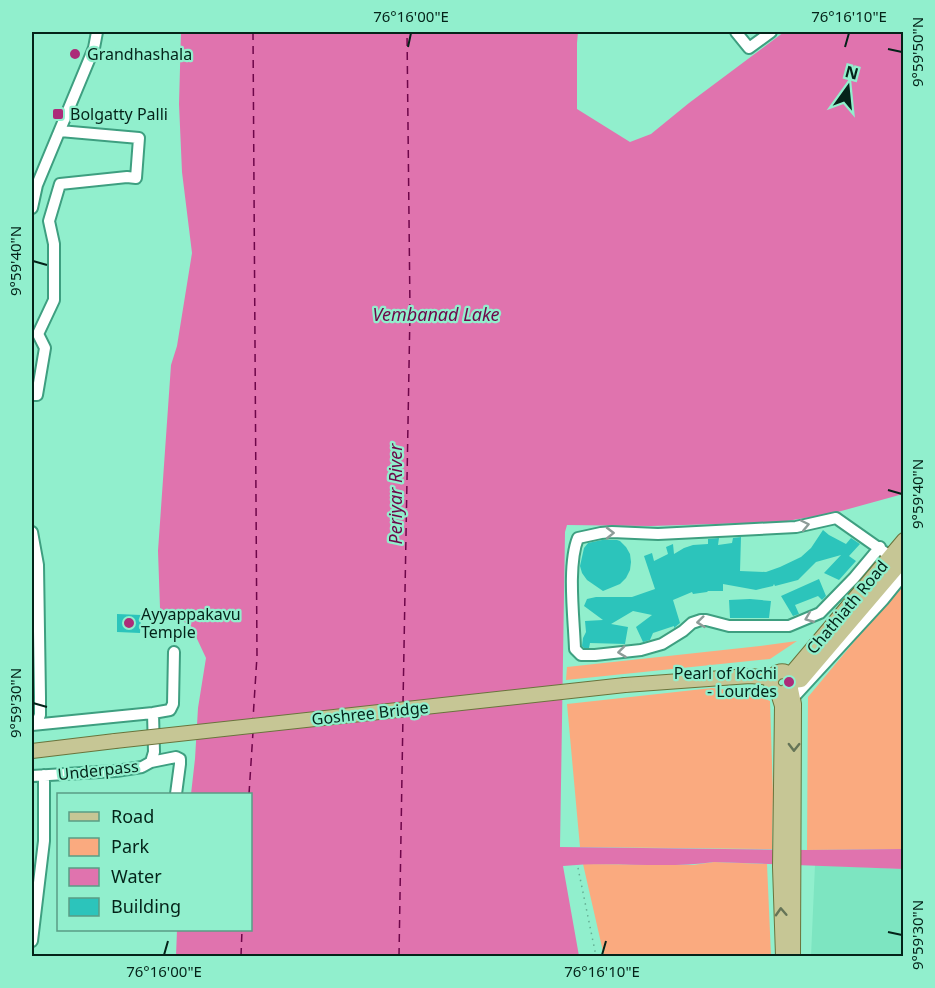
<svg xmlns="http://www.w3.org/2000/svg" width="935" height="988" viewBox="0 0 935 988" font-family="'Noto Sans',sans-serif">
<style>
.built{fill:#7de5c1}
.green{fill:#faaa7f}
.water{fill:#e073ae}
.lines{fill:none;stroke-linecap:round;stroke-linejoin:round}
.ferry{stroke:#6d0649;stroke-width:1.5;stroke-dasharray:8 6;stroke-linecap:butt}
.building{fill:#2cc4bb}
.minor-casing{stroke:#3e9f80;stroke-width:14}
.major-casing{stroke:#69743c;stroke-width:16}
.path{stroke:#65af94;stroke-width:1.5;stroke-dasharray:1.5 4.5;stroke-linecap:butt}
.minor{stroke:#fff;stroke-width:10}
.major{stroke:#c6c695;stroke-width:14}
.major-bridge-casing{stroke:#69743c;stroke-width:16;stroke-linecap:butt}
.major-bridge{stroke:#c6c695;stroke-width:14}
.oneway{stroke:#8e9c98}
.oneway2{stroke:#657457}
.ticks{fill:none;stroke:#042319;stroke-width:2}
.poi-dot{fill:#ac2c79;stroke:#91efcd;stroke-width:2}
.labels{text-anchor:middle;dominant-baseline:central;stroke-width:4.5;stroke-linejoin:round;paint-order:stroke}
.poi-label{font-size:16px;fill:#042319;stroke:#91efcd;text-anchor:start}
.street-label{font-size:16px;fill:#042319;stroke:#91efcd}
.water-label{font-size:18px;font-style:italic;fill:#6d0649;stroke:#91efcd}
.neatline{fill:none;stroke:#042319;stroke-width:2}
.ticks-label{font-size:15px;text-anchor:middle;fill:#042319}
</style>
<rect width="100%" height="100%" fill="#91efcd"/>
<!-- built -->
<path class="built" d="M815,865L903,869V956H811Z"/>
<!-- green -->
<path class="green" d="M903,583V849L807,850L808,697Z
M797,641L770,659L566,680L567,667L760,646Z
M712,688L752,693L770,701L773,794L772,849L580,847L567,704Z
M714,862L767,864L771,956H604L583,864L693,865Z"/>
<!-- water -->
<path class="water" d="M181,32H578L577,43V109L630,142L651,134L689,103L784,32H903V494L834,513L781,522L651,526L567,525L565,532L560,847L807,850L903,849V869L714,862C664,869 613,861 563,866L579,956H176L177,930H250V794H191L195,759L198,708L206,658L191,626L160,608L158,551L171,365L177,346L192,253L182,172L179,104Z"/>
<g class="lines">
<!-- ferry -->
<path class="ferry" d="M253,32L257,656L253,719
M403,704L410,311L407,32
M249,794L253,732
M241,956L242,930
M399,956L403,714"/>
</g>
<!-- building -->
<path class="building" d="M823,530L829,535L846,544L851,538L860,544L849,556L856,561L839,580L824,573L841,555L816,562L798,580L775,586L774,584L773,586L756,590L723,584V591H708L707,592L693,594L692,592L673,600L680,623L674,628V626L653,633L650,640L643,642L636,627L652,615L633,611L611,624L628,627L625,644L590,643L589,648H584L582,646L583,638L586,632L585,621L603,620L584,606L587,599L596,597H632L655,589L644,556L652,553L654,561L668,554L666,547L673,544L674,554L684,548L693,545L708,544V539L719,538L718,545L732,543L733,538L741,537L740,571L766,572L780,567L801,557L811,548Z
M602,540H617L620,541L626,547L630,554L631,562L630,570L626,578L620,584L603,591L587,580L582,573L580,566L584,548L588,543Z
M819,579L826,596L822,600L818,596L795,605L799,614L793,616L781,596Z
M750,599L771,601L769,618H730L729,600Z
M117,614L141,615L140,633L117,632Z"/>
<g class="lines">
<!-- minor casing -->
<g class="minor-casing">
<path id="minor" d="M736,32L749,48L771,32
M32,208L37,185L94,48L97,32
M32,395H37L45,348L38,334L54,300V244L49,221L60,184L127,177L136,178L139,138L60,131
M32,532L38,565L40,697V715L36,724
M880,547L854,578L820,613L789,626H729L706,620H701L692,623L683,631L662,644L641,650L595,655H581L575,649C574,619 567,565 578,538L601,533L612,532L658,534L796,527L836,518L890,556
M793,698L883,600L904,574
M32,725L153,713L170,710L173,704L174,652
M151,762L154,752L153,713
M32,776L116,771L142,767L151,762L176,757L180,759V764L176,794
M32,941L44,841V775"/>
</g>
<!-- major casing -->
<g class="major-casing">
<path id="major" d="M790,675L904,540
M793,681L801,680L904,559
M625,685L750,676L771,678
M791,688C786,693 780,696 774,690C766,682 775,668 786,672C794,676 791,683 791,689C792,694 793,699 794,704L793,956
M778,693L782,706L780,867L783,956
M32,751L115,741"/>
</g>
<!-- path -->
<path class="path" d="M578,868L596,956"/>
<!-- minor -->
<use href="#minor" class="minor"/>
<!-- major -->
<use href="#major" class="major"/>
<!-- major-bridge casing -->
<g class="major-bridge-casing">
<path id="major-bridge" d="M115,741L625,685"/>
</g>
<!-- major-bridge -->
<use href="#major-bridge" class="major-bridge"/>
</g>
<!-- one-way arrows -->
<defs><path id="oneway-chevron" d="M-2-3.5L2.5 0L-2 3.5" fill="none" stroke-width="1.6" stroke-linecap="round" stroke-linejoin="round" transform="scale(1.5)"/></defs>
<g class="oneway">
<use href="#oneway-chevron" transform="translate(805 525) rotate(-12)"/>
<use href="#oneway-chevron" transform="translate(610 533) rotate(-1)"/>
<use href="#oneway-chevron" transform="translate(809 618) rotate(158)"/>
<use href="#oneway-chevron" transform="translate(701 622) rotate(174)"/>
<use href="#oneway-chevron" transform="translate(622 652) rotate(173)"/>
</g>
<g class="oneway2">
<use href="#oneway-chevron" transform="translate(794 747) rotate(91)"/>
<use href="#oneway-chevron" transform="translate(781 912) rotate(-93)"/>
</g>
<!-- ticks -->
<path class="ticks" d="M408,47L411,33M845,47L849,33M888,49L902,52M33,261L47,265M888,490L902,494M33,703L47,707M888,932L902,935M164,955L168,941M602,955L606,941"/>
<!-- markers -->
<g class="poi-dot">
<circle cx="75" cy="54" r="6"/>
<rect x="52" y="108" width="12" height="12" rx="3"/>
<circle cx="129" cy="623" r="6"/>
<circle cx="789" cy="682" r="6"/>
</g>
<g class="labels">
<!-- poi labels -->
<g class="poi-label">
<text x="87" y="54">Grandhashala</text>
<text x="70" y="114">Bolgatty Palli</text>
<text x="141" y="614">Ayyappakavu<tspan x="141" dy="18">Temple</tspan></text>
<text x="777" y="673" text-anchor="end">Pearl of Kochi<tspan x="777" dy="18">- Lourdes</tspan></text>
</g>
<!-- street labels -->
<g class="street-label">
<text transform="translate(847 607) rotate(-50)">Chathiath Road</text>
<text transform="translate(370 713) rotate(-6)">Goshree Bridge</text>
<text transform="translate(98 770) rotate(-6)">Underpass</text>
</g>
<!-- water labels -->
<g class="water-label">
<text x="436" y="314">Vembanad Lake</text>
<text transform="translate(395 494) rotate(-90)">Periyar River</text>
</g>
</g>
<!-- border -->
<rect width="935" height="988" fill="none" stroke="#91efcd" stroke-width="66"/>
<!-- legend -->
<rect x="57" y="793" width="195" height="138" fill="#91efcd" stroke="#599d85" stroke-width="1.5"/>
<rect x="69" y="812" width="30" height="9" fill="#c6c695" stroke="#599d85" stroke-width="1.5"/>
<text x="111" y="823" font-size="18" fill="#042319">Road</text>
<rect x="69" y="838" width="30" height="18" fill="#faaa7f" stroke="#599d85" stroke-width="1.5"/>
<text x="111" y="853" font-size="18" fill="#042319">Park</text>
<rect x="69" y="868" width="30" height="18" fill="#e073ae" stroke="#599d85" stroke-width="1.5"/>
<text x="111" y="883" font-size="18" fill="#042319">Water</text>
<rect x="69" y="898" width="30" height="18" fill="#2cc4bb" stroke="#599d85" stroke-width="1.5"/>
<text x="111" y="913" font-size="18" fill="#042319">Building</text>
<!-- north arrow -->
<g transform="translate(848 87) rotate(15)" stroke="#91efcd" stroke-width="4.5" paint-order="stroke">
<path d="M0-4.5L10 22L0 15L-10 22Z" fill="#042319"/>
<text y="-9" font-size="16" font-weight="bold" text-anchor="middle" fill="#042319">N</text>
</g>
<rect x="33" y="33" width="869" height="922" class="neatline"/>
<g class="ticks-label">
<text x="411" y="22">76°16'00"E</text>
<text x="849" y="22">76°16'10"E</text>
<text transform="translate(918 52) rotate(-90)" y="5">9°59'50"N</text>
<text transform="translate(16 261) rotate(-90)" y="5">9°59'40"N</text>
<text transform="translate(918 494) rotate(-90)" y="5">9°59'40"N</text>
<text transform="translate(16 703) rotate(-90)" y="5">9°59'30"N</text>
<text transform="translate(918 935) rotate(-90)" y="5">9°59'30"N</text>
<text x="164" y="977">76°16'00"E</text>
<text x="602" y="977">76°16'10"E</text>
</g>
</svg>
